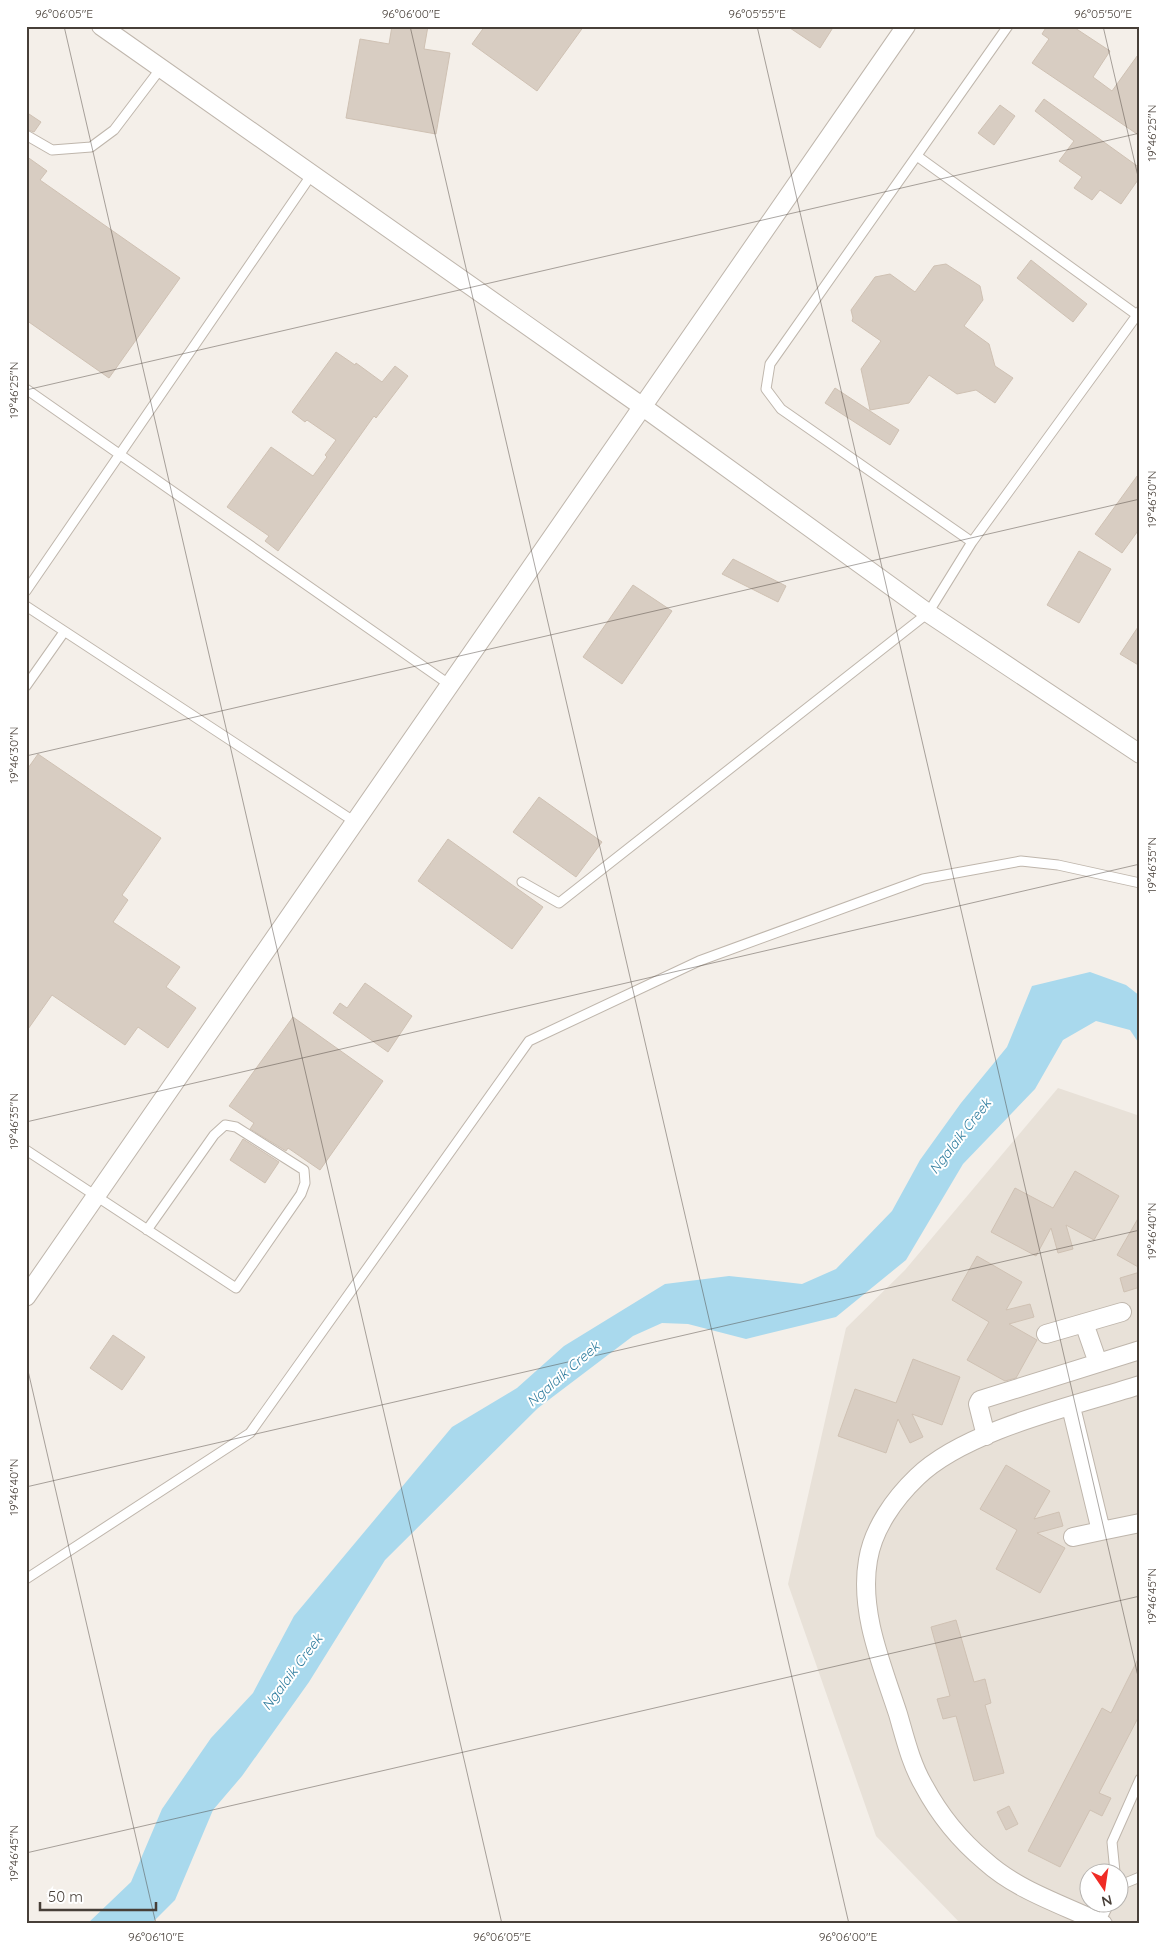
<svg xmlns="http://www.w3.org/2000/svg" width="1166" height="1950" viewBox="0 0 1166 1950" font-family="Quicksand,sans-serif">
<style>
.residential{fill:#e8e1d8;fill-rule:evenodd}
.water{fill:#a9d9ed}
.building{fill:#d8cdc2;stroke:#cfc1b3}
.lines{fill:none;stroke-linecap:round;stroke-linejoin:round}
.lane-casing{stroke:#bfb6ac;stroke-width:11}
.street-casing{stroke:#bfb6ac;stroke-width:20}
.lane{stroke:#fff;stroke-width:9}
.street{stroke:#fff;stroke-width:18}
.ticks{fill:none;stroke:#473f38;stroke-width:1;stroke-opacity:0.45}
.labels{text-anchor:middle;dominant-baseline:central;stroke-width:4;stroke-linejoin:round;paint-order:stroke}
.water-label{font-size:14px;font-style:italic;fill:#317e9f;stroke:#fff}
.neatline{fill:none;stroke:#473f38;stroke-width:2}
.ticks-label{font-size:12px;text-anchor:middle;fill:#473f38}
</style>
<rect width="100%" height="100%" fill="#f4efe9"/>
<!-- residential -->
<path class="residential" d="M1058,1088L1140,1116V1924H961L876,1836L788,1584L846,1328L905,1270ZM1088,1872H1118V1902H1088Z"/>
<!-- water -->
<path class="water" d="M1090,972L1126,985L1140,996V1045L1130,1030L1096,1021L1063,1040L1035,1089L963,1164L906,1260L836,1317L746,1339L688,1324L662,1323L633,1336L538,1408L385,1560L309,1682L242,1776L213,1810L175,1900L151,1924H87L131,1882L162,1809L211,1738L253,1693L294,1616L452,1427L517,1388L564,1346L665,1284L729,1276L802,1284L836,1269L892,1211L920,1160L961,1103L1007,1047L1032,986Z"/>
<!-- building -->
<path class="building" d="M392,26H428L424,49L450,53L436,134L346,118L360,39L389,44Z
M485,26H584L537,91L472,44Z
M787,26H834L820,48Z
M1047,26H1072L1110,51L1093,77L1112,91L1140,52V136L1032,63L1049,39L1042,34Z
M1044,99L1140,168V177L1121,204L1100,190L1092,200L1074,188L1082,177L1059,161L1074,141L1035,111Z
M1000,105L1015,116L994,145L978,133Z
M26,112L41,122L34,132L26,129Z
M26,156L47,171L40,180L180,278L109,378L26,320Z
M1031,260L1087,304L1073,322L1017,278Z
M946,264L980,286L983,300L964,326L989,344L995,366L1013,378L995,403L976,390L957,394L929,375L909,403L870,410L861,369L881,341L852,321L853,318L851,310L875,277L890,274L915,292L934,266Z
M336,352L355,365L356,363L382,382L395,366L408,376L376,418L374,416L278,551L265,541L269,536L227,507L271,447L313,476L327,457L325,455L336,440L307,420L305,422L292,412Z
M835,388L899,430L890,445L825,403Z
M1140,472V528L1122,553L1095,534Z
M1079,551L1111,569L1079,623L1047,605Z
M733,559L786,586L778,602L722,574Z
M633,585L672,611L622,684L583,657Z
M1140,624V666L1120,654Z
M38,754L161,838L122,895L128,900L113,922L180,967L166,987L196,1008L168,1048L138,1027L125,1045L52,995L26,1032V771Z
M539,797L602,842L576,877L513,832Z
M448,839L543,907L512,949L418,881Z
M365,983L412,1016L388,1052L333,1013L340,1003L347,1008Z
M293,1017L383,1081L320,1170L288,1148L286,1151L250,1129L254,1123L229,1106Z
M243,1139L279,1162L265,1183L230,1160Z
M1075,1171L1119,1196L1094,1240L1066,1225L1073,1249L1058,1253L1051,1228L1036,1256L991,1232L1015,1188L1053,1208Z
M1140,1215V1268L1117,1255Z
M977,1256L1022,1282L1006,1310L1030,1304L1034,1317L1009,1324L1037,1340L1016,1378L1005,1381L967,1360L989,1322L952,1300Z
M1140,1272V1287L1124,1292L1120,1278Z
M113,1335L145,1357L122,1390L90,1368Z
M913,1359L960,1377L942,1425L912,1414L923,1437L910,1443L898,1419L886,1453L838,1436L855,1389L896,1403Z
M1006,1465L1050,1491L1034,1519L1059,1512L1063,1526L1037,1533L1065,1548L1040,1593L996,1569L1017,1530L980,1509Z
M956,1620L974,1682L985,1679L991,1703L985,1705L1004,1773L974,1781L956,1716L943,1719L937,1699L950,1696L931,1627Z
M1140,1655V1714L1099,1793L1111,1798L1102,1816L1090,1810L1060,1867L1028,1851L1102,1708L1111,1713Z
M1009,1806L1018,1824L1006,1830L997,1812Z"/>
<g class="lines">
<!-- lane casing -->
<g class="lane-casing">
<path id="lane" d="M26,135L52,150L91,147L114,130L161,68
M917,156L1137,315
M26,389L450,685
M972,542L781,409L766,389L770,364L1008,26
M26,591L312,174
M26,606L355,822
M26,686L64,632
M522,882L559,903L928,613L972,542L1140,311
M26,1150L236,1288L301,1194L305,1183L304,1170L236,1127L225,1125L214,1135L147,1230
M26,1579L250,1433L529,1041L699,961L923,879L1021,861L1058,865L1140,883
M1115,1872L1112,1842L1140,1779
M1118,1886L1140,1877
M1100,1922L1110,1902"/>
</g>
<!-- street casing -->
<g class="street-casing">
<path id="street" d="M101,26L643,407L928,613L1140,754
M26,1297L906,26
M1046,1334L1084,1323
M1098,1363L1084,1323L1122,1312
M1071,1407L1101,1531L1140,1523
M986,1436L978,1404L980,1400L1140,1350
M1073,1537L1101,1531
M1103,1924C1064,1905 1018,1891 985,1861C961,1841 939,1814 924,1786C911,1764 905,1738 898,1714C882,1665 859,1612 868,1560C873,1529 894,1499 917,1477C965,1430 1074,1406 1140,1385"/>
</g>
<!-- lane -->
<use href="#lane" class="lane"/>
<!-- street -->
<use href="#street" class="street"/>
</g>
<!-- ticks -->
<path class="ticks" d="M64,26L502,1924M410,26L849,1924M757,26L1140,1685M1103,26L1140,185M26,390L1140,133M26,756L1140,499M26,1122L1140,864M26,1362L156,1924M26,1487L1140,1230M26,1853L1140,1596"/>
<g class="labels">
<!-- water labels -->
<g class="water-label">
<text transform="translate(960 1136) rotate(-52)">Ngalaik Creek</text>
<text transform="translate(563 1374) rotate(-41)">Ngalaik Creek</text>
<text transform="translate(292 1672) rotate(-53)">Ngalaik Creek</text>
</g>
</g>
<!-- border -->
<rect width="1166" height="1950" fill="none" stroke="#ffffff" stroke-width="55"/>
<!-- north arrow -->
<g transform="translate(1104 1888) rotate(167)"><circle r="24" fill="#ffffff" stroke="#b5b2af"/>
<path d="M0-4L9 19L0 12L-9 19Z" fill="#f02b25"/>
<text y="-8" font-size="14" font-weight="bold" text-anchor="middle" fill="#473f38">N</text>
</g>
<!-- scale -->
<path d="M40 1902v8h116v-8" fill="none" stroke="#473f38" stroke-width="2.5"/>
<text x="48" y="1902" font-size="15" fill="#473f38" stroke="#ffffff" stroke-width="4" paint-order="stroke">50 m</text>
<rect x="28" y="28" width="1110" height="1894" class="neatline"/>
<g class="ticks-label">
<text x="64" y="18">96°06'05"E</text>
<text x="411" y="18">96°06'00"E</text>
<text x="757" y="18">96°05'55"E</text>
<text x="1103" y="18">96°05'50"E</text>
<text transform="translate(1152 133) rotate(-90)" y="4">19°46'25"N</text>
<text transform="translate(14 390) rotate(-90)" y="4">19°46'25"N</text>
<text transform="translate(1152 499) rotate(-90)" y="4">19°46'30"N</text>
<text transform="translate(14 755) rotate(-90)" y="4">19°46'30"N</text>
<text transform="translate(1152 865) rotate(-90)" y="4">19°46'35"N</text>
<text transform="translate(14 1121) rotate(-90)" y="4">19°46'35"N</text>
<text transform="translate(1152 1231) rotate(-90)" y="4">19°46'40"N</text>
<text transform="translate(14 1487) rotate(-90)" y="4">19°46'40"N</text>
<text transform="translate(1152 1596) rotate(-90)" y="4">19°46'45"N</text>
<text transform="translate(14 1853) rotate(-90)" y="4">19°46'45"N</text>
<text x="156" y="1941">96°06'10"E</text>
<text x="502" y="1941">96°06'05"E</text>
<text x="848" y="1941">96°06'00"E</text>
</g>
</svg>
